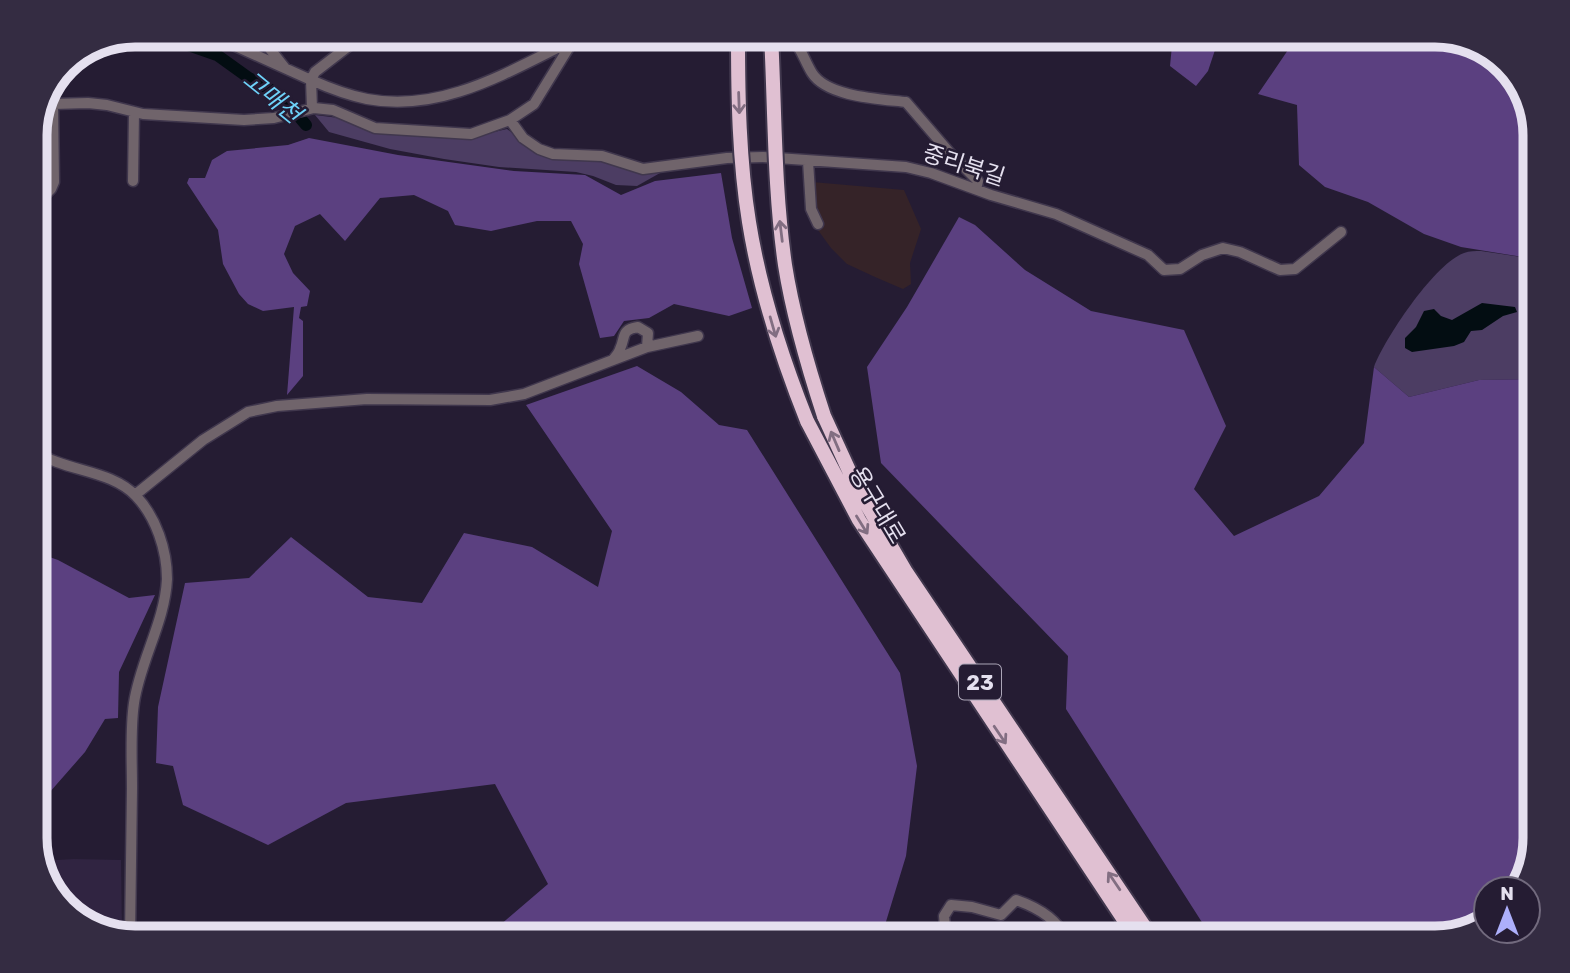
<svg xmlns="http://www.w3.org/2000/svg" width="1570" height="973" viewBox="0 0 1570 973" font-family="Rubik,'Noto Sans KR',sans-serif">
<style>
.built{fill:#302441}
.industrial{fill:#352328}
.green{fill:#4c3d63}
.forest{fill:#5b4080}
.water{fill:#030d12}
.lines{fill:none;stroke-linecap:round;stroke-linejoin:round}
.river{stroke:#030d12;stroke-width:12}
.minor-casing{stroke:#40374d;stroke-width:13}
.highway-casing{stroke:#40374d;stroke-width:18}
.minor{stroke:#70646b;stroke-width:10}
.highway{stroke:#e0c0d2;stroke-width:14}
.highway-bridge-casing{stroke:#40374d;stroke-width:18;stroke-linecap:butt}
.highway-bridge{stroke:#e0c0d2;stroke-width:14}
.oneway{stroke:#826e82}
.labels{text-anchor:middle;dominant-baseline:central;stroke-width:5;stroke-linejoin:round;paint-order:stroke}
.shield{fill:#251c33;stroke:#aba5b7;stroke-width:2}
.shield-label{font-size:21px;font-weight:bold;fill:#e5e0ef}
.street-label{font-size:23px;fill:#e5e0ef;stroke:#251c33}
.water-label{font-size:24px;font-style:italic;fill:#6ed2f9;stroke:#251c33}
.rim{fill:none;stroke:#e5e0ef;stroke-width:9}
</style>
<rect width="100%" height="100%" fill="#251c33"/>
<!-- built -->
<path class="built" d="M74,859L121,860L122,934L85,924L49,888L40,861Z"/>
<!-- industrial -->
<path class="industrial" d="M812,182L904,190L921,229L910,263L911,284L903,289L875,277L847,264L831,248L807,215Z"/>
<!-- green -->
<path class="green" d="M315,115L339,118L372,132L450,138L472,137L507,129L541,154L594,158L628,168L660,173L637,186L616,185L593,176L576,172L499,167L444,159L390,149L329,132Z
M1481,251L1535,259V379L1479,380L1409,397L1374,367C1385,338 1435,263 1464,253C1469,251 1476,251 1481,251Z"/>
<!-- forest -->
<path class="forest" d="M1173,35H1220L1208,71L1196,86L1170,66Z
M1294,35H1435L1485,49L1521,85L1535,129V259L1461,247L1424,234L1368,202L1325,187L1299,165L1297,105L1258,94L1290,47Z
M309,138L398,155L514,171L585,175L621,195L655,181L721,173L732,238L752,308L729,316L674,304L649,318L624,321L614,336L600,338L579,264L583,244L571,221H537L491,231L455,225L448,211L414,195L380,198L345,241L320,214L295,226L284,254L293,273L310,291L307,306L301,307L299,318L303,321V376L287,395L294,307L263,311L248,304L239,294L223,264L218,230L187,183L189,178H205L212,160L227,151L288,145Z
M959,217L975,225L1025,270L1091,311L1184,330L1226,426L1194,489L1234,536L1319,496L1364,443L1374,367L1409,397L1479,380L1535,379V838L1521,888L1486,889L1485,925L1435,938H1419L1336,927L1340,938H1212L1066,709L1068,656L881,463L867,367L907,307Z
M637,366L681,392L719,425L747,430L900,673L917,766L906,856L881,938H485L548,884L495,784L346,803L268,845L183,805L173,766L156,763L158,707L185,583L249,578L291,537L368,597L422,603L464,533L532,547L598,587L612,531L526,405Z
M35,552L58,560L129,598L155,595L119,672L118,718L105,719L85,752L35,809Z"/>
<!-- water -->
<path class="water" d="M1482,303L1515,307L1517,312L1503,316L1482,330L1471,331L1464,342L1454,346L1412,352L1405,348V338L1416,327L1424,311L1434,309L1441,316L1452,320Z"/>
<g class="lines">
<!-- river -->
<path class="river" d="M160,35L217,55L249,78L271,90L291,107L306,125"/>
<!-- minor casing -->
<g class="minor-casing">
<path id="minor" d="M211,35L311,80L315,72L363,35
M259,35L285,68
M790,35C801,47 804,60 812,73C827,97 880,99 906,102L949,152L978,181L976,189
M312,108L311,80C329,88 347,95 367,99C446,114 515,67 584,35
M510,120L523,138L539,149L553,154L602,156L643,169L727,158L763,157L906,167L931,173L991,195L1056,214L1148,255L1164,270L1180,269L1202,255L1223,248L1240,252L1280,270L1295,269L1341,232
M808,161L811,209L818,224
M133,181L134,112
M35,194H46L51,189L54,182L53,104L88,103L107,105L143,114L244,120L274,118L314,108L333,110L375,128L471,134L510,120L534,104L574,39
M613,360C615,357 619,353 620,349C626,337 620,330 638,327L648,333L647,347
M35,451C65,472 110,469 136,496C156,517 167,550 167,579C165,622 140,661 134,703C130,730 132,760 132,788C131,837 131,887 130,937
M135,495L203,440L248,412L277,406L367,399L490,400L524,394L647,347L698,336
M946,938L944,916L951,905L972,907L1001,915L1016,900C1036,907 1057,918 1065,938"/>
</g>
<!-- highway casing -->
<g class="highway-casing">
<path id="highway" d="M824,416L857,488L906,572L1152,938
M807,421L859,520L1136,938"/>
</g>
<!-- minor -->
<use href="#minor" class="minor"/>
<!-- highway -->
<use href="#highway" class="highway"/>
<!-- highway-bridge casing -->
<g class="highway-bridge-casing">
<path id="highway-bridge" d="M738,35C738,97 739,160 749,222C760,291 781,356 807,421
M771,35C775,112 774,189 785,265C793,316 808,367 824,416"/>
</g>
<!-- highway-bridge -->
<use href="#highway-bridge" class="highway-bridge"/>
</g>
<!-- one-way arrows -->
<defs><path id="oneway-shaft" d="M-6 0H5M1.5-3L5.5 0L1.5 3" fill="none" stroke-width="1.6" stroke-linecap="round" stroke-linejoin="round" transform="scale(1.75)"/></defs>
<g class="oneway">
<use href="#oneway-shaft" transform="translate(739 103) rotate(88)"/>
<use href="#oneway-shaft" transform="translate(781 231) rotate(-97)"/>
<use href="#oneway-shaft" transform="translate(773 327) rotate(74)"/>
<use href="#oneway-shaft" transform="translate(835 441) rotate(-113)"/>
<use href="#oneway-shaft" transform="translate(862 525) rotate(58)"/>
<use href="#oneway-shaft" transform="translate(1000 735) rotate(56)"/>
<use href="#oneway-shaft" transform="translate(1114 881) rotate(-124)"/>
</g>
<g class="labels">
<!-- shield labels -->
<rect class="shield" x="959" y="664.5" width="42" height="35" rx="5"/>
<g class="shield-label">
<text x="980" y="682">23</text>
</g>
<!-- street labels -->
<g class="street-label">
<text transform="translate(964 165) rotate(18)">중리북길</text>
<text transform="translate(878 505) rotate(59)">용구대로</text>
</g>
<!-- water labels -->
<g class="water-label">
<text transform="translate(272 97) rotate(39)">고매천</text>
</g>
</g>
<!-- crop -->
<path d="M0 0H1570V973H0ZM135 47H1435A88 88 0 0 1 1523 135V838A88 88 0 0 1 1435 926H135A88 88 0 0 1 47 838V135A88 88 0 0 1 135 47Z" fill="#342c42" fill-rule="evenodd"/>
<path class="rim" d="M135 47H1435A88 88 0 0 1 1523 135V838A88 88 0 0 1 1435 926H135A88 88 0 0 1 47 838V135A88 88 0 0 1 135 47Z"/>
<!-- north arrow -->
<g transform="translate(1507 910)"><circle r="33" fill="#251c33" stroke="#726a7e" stroke-width="2"/>
<path d="M0-5L12 26L0 18L-12 26Z" fill="#adaffb"/>
<text y="-10" font-size="19" font-weight="bold" text-anchor="middle" fill="#e5e0ef">N</text>
</g>
</svg>
